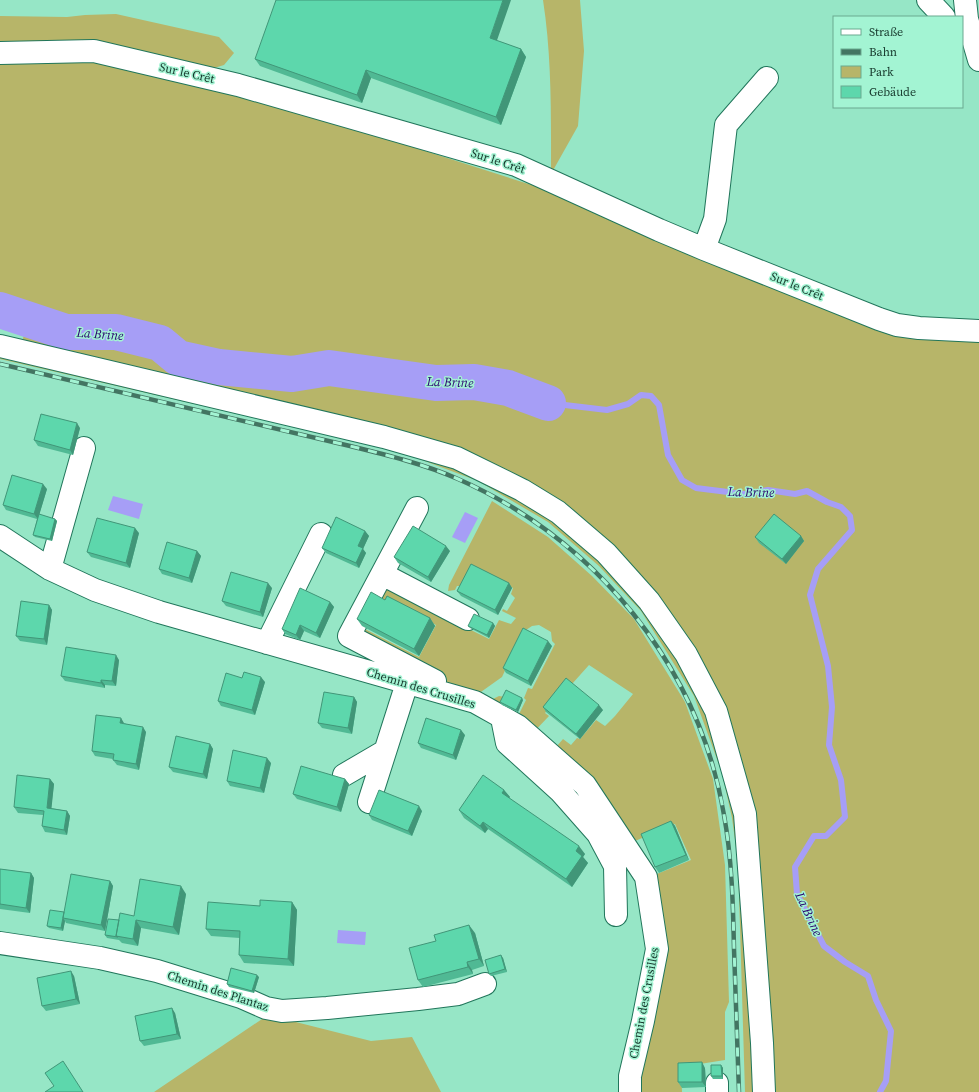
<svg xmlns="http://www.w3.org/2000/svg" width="979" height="1092" viewBox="0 0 979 1092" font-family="'Source Serif 4',serif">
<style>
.green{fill:#b7b569}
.water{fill:#a69ef6}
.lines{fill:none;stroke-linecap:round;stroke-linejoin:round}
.stream{stroke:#a69ef6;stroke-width:6}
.river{stroke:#a69ef6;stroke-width:36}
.minor-casing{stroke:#21765b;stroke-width:24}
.minor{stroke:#fff;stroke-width:22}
.rail-casing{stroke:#437562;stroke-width:4.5}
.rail{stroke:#a3f4d3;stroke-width:3;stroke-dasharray:9;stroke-linecap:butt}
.wall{fill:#50b994}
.shaded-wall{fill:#419678}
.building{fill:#5dd7ac;stroke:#419678}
.labels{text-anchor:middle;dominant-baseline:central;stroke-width:3;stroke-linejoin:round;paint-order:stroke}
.street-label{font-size:12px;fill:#16382c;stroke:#a3f4d3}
.water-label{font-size:13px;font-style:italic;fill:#2b0570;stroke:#a3f4d3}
</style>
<rect width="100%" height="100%" fill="#96e6c6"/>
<!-- green -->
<path class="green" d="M543,0H580L584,51L578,126L551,174C551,116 552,58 543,0Z
M116,14L219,37L234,53L224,65L211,69L275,103L541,188L875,328L979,338V1092H771L746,813L718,710L607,552L457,457L20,351L28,318L0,301V16L67,17L85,15Z
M0,354L382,443L482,477L551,519L604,563L662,633L708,714L737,817L747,926L754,1092H745L738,862L732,818L722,773L694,696L641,611L599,566L548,522L478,481L398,451L0,359Z
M492,501L548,537L592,576L634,619L685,702L713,779L725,865L729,1002L725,1012V1060L681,1067L682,1092H640V1080L652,1025L667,938L652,876L691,860L675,824L635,841L557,746L563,739L571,745L577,738L580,739L596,720L605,726L615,716L633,694L589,665L572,684L569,683L545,713L549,716L530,736L491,700L499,696L505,697L501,705L519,714L526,700L524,698L528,688L532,689L555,644L552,641L551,632L539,625L532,626L523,632L502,677L471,699L350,636L361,627L419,657L436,625L392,602L373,596L383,576L469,629L489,639L499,620L511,624L516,618L502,611L503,609L507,611L515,598L511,594L513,588L474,568L464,586H457L455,590L448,591L449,585Z
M268,1015L371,1041L412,1037L441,1092H154Z"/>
<!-- water -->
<path class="water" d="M113,496L143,504L139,519L108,510Z
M465,512L478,518L465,543L452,537Z
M338,930L366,932L365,945L337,943Z"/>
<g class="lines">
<!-- stream -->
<path class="stream" d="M548,403L607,410L628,404L641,395L651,396L659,405L668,455L682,480L696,488L744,494L768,490L795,494L807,491L827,502L841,507L850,516L852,530L818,569L810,595L828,666L832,707L829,745L841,780L845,817L826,836H814L795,867L797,894L824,946L845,962L868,976L876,1000L891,1031L886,1081L880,1092"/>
<!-- river -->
<path class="river" d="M0,310L66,332H116L160,343L178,358L219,367L292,374L329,368L436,383L474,382L508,388L548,403"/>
<!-- minor casing -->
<g class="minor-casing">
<path id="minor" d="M928,0L944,17
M965,0L967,19L979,60
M0,53L94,51L238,85L516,165L659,230L704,249L879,319L897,325L919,328L979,331
M704,249L715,219L726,125L767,78
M0,346L384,437L457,458L522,490L558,512L606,553L649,601L686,654L716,711L745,814L762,1043L764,1092
M417,508L349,636L435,681
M0,536L50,569L95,590L159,612L475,702L518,726L585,785L646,877L657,949L643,1021L630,1076V1092
M50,569L84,448
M382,574L468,619
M267,643L321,534
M502,718L507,743L560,791L598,834L615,866L616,915
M344,775L385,751
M369,802L407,683
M0,943L100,958L157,971L241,997L266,1008L282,1011L327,1008L418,999L458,994L485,984
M717,1083V1092"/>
</g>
<!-- minor -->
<use href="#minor" class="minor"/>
<!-- rail casing -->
<g class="rail-casing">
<path id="rail" d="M0,364L350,446C387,455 424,464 458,479C596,540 699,666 724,815C732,859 733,904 734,949C736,997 737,1044 739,1092"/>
</g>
<!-- rail -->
<use href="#rail" class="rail"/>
</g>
<!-- wall -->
<path class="wall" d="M497,41L521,49L526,57L501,125L371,78L362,103L260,66L255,59Z
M80,428L73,455L38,446L34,440Z
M47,489L39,515L55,519L57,521L52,541L35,537L33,535L37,519L6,510L3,505Z
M365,531L369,536L363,549L366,553L359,568L326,553L322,548Z
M139,533L130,568L91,557L87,552Z
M801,536L804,541L786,564L759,543L755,537Z
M197,551L201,556L192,583L162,574L159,569Z
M450,551L431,582L398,563L394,557Z
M509,583L512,588L498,615L461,596L457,591Z
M272,588L263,617L226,606L222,601Z
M385,600L430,618L435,626L419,656L362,626L357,619Z
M330,602L334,607L320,638L304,631L300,640L285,634L282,629Z
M49,605L52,610L47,645L20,641L16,636Z
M493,623L495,626L489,638L470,628L468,626Z
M552,646L531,686L506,673L503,668Z
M119,660L116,686L105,685V688L65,681L61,676Z
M242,678L265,682L255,715L221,706L218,701Z
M354,697L357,702L352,734L322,728L318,723Z
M523,700L518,712L502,705L500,702Z
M543,707L603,710L580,739L546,712Z
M124,723L146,732L139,770L117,765L113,760V759L95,756L92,751Z
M465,735L456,760L421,748L418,743Z
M210,744L213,749L207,779L173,772L169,767Z
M271,763L264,793L230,786L227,781Z
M50,779L54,784L51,808L67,811L70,816L67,835L45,832L42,826L43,815L18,813L14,807Z
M345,779L349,784L341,812L297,799L293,794Z
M504,790L510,797L509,798L585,854L583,857L588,863L572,887L488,829L485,833L464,818L459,810Z
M422,811L412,836L372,820L369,815Z
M671,821L675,826L689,860L659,873L655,867Z
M0,869L31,873L34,878L30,913L0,909Z
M110,881L113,886L105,931L66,923L65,921L63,931L49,928L47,926L64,912Z
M186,894L179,935L141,928L138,946L122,943L119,940L107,938L105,935L119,920L134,916Z
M292,902L297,910L294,966L244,963L239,955L240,938L211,936L206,929L260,906Z
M475,933L484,966L472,970L473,974L423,987L418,980Z
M503,958L507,972L491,976L489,974Z
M74,976L80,1004L46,1011L42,1006Z
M259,977L254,993L229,987L227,984Z
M175,1013L181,1039L144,1046L140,1041Z
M721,1065L723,1068V1079H713L711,1076Z
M705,1068L706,1087L682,1088L678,1082Z"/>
<!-- shaded-wall -->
<path class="shaded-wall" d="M503,0H511L495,46L490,38Z
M521,49L526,57L501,125L496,117Z
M366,70L371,78L362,103L357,95Z
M77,423L80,428L73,455L70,450Z
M43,484L47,489L38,519L34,514Z
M55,519L57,521L52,541L50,539Z
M135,528L139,533L130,568L126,563Z
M365,531L369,536L363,549L366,553L359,568L356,563L358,546Z
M801,536L804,541L786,564L782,559Z
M446,546L450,551L431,582L428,577Z
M197,551L201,556L192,583L189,578Z
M268,583L272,588L263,617L260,612Z
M509,583L512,588L498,615L495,610Z
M330,602L334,607L320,638L316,633Z
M49,605L52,610L47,645L44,639Z
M430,618L435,626L419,656L414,649Z
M493,623L495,626L489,638L487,635Z
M300,625L304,631L300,640L296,635Z
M548,641L552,646L531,686L528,681Z
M116,655L119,660L116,686L112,681Z
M261,677L265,682L255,715L252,710Z
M101,680L105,685V688L101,683Z
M354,697L357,702L352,734L348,728Z
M522,698L523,700L518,712L516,710Z
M599,705L603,710L580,739L576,734Z
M121,718L124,723H120Z
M143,727L146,732L139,770L136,764Z
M461,730L465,735L456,760L453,755Z
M210,744L213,749L207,779L203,774Z
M267,758L271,763L264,793L260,788Z
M50,779L54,784L51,813L47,808Z
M345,779L349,784L341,812L337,807Z
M504,790L510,797L507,801L502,793Z
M419,806L422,811L412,836L408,831Z
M67,811L70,816L67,835L64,830Z
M671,821L675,826L689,860L686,855Z
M483,822L488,829L485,833L480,826Z
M579,846L585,854L583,857L588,863L572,887L566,879L576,851Z
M31,873L34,878L30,913L26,908Z
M110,881L113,886L105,931L101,925Z
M181,886L186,894L179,935L173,927Z
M292,902L297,910L294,966L288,959Z
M63,918L65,921L63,931L61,928Z
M136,920L141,928L138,946L133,939Z
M469,925L475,933L484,966L479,959Z
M501,955L503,958L507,972L505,969Z
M467,962L472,970L473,974L468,967Z
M71,971L74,976L80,1004L76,999Z
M257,975L259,977L254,993L252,991Z
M172,1008L175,1013L181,1039L177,1034Z
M702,1062L705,1068L706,1087L702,1082Z
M721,1065L723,1068V1079L722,1076Z"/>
<!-- building -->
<path class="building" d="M276,0H503L490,38L521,49L496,117L366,70L357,95L255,59Z
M41,414L77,423L70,450L34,440Z
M12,475L43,484L34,514L3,505Z
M39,514L55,519L50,539L33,535Z
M774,514L801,536L782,559L755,537Z
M336,517L365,531L358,546L363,548L356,563L322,548Z
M97,518L135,528L126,563L87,552Z
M413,526L446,546L428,577L394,557Z
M167,542L197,551L189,578L159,569Z
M471,564L509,583L495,610L457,591Z
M231,572L268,583L260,612L222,601Z
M300,588L330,602L316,633L300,625L296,635L282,629Z
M371,592L385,600L387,596L430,618L414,649L357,619Z
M21,601L49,605L44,639L16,636Z
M474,614L493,623L487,635L468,626Z
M523,628L548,641L528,681L503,668Z
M66,647L116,655L112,681L101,680V683L61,676Z
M244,672L261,677L252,710L218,701L226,673L242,678Z
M566,678L599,705L576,734L543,707Z
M506,690L522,698L516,710L500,702Z
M324,692L354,697L348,728L318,723Z
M96,715L121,718L120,723L143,727L136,764L113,760L114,754L92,751Z
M426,718L461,730L453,755L418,743Z
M176,736L210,744L203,774L169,767Z
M233,750L267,758L260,788L227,781Z
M301,766L345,779L337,807L293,794Z
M17,775L50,779L47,808L67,811L64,830L42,826L44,811L14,807Z
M483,775L504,790L502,793L579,846L576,851L582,856L566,879L483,822L480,826L459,810Z
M379,790L419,806L408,831L369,815Z
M671,821L686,855L655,867L641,834Z
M0,869L31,873L26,908L0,904Z
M71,874L110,881L101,925L63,918Z
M140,879L181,886L173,927L136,920L133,939L116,936L120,913L134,916Z
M260,900L292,902L288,959L239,955L240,931L206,929L208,902L260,906Z
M50,910L64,912L61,928L47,926Z
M108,919L119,920L116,936L118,937L105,935Z
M469,925L479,959L467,962L468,967L418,980L409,948L436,941L434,935Z
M501,955L505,969L489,974L485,960Z
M231,968L257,975L252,991L227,984Z
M71,971L76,999L42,1006L37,978Z
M172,1008L177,1034L140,1041L135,1016Z
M63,1061L83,1092H45L54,1086L45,1073Z
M702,1062V1082H678V1063Z
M711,1065H721L722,1076H711Z"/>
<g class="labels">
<!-- street labels -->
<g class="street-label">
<text transform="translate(187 73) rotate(13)">Sur le Crêt</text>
<text transform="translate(498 161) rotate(18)">Sur le Crêt</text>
<text transform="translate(797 286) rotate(22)">Sur le Crêt</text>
<text transform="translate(421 688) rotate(17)">Chemin des Crusilles</text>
<text transform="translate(218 991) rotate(18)">Chemin des Plantaz</text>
<text transform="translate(644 1003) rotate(-79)">Chemin des Crusilles</text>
</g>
<!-- water labels -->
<g class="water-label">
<text transform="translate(100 334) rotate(4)">La Brine</text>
<text transform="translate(450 382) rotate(2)">La Brine</text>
<text transform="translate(751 492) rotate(1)">La Brine</text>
<text transform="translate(809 914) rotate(65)">La Brine</text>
</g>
</g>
<!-- legend -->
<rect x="833" y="16" width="130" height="92" fill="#a3f4d3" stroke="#6ba990"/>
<rect x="841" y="29" width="20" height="6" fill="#ffffff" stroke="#6ba990"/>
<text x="869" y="36" font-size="12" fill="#16382c">Straße</text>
<rect x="841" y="49" width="20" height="6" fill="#437562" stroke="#6ba990"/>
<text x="869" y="56" font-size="12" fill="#16382c">Bahn</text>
<rect x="841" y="66" width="20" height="12" fill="#b7b569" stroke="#6ba990"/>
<text x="869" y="76" font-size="12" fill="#16382c">Park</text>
<rect x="841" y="86" width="20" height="12" fill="#5dd7ac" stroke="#6ba990"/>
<text x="869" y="96" font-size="12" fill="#16382c">Gebäude</text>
</svg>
